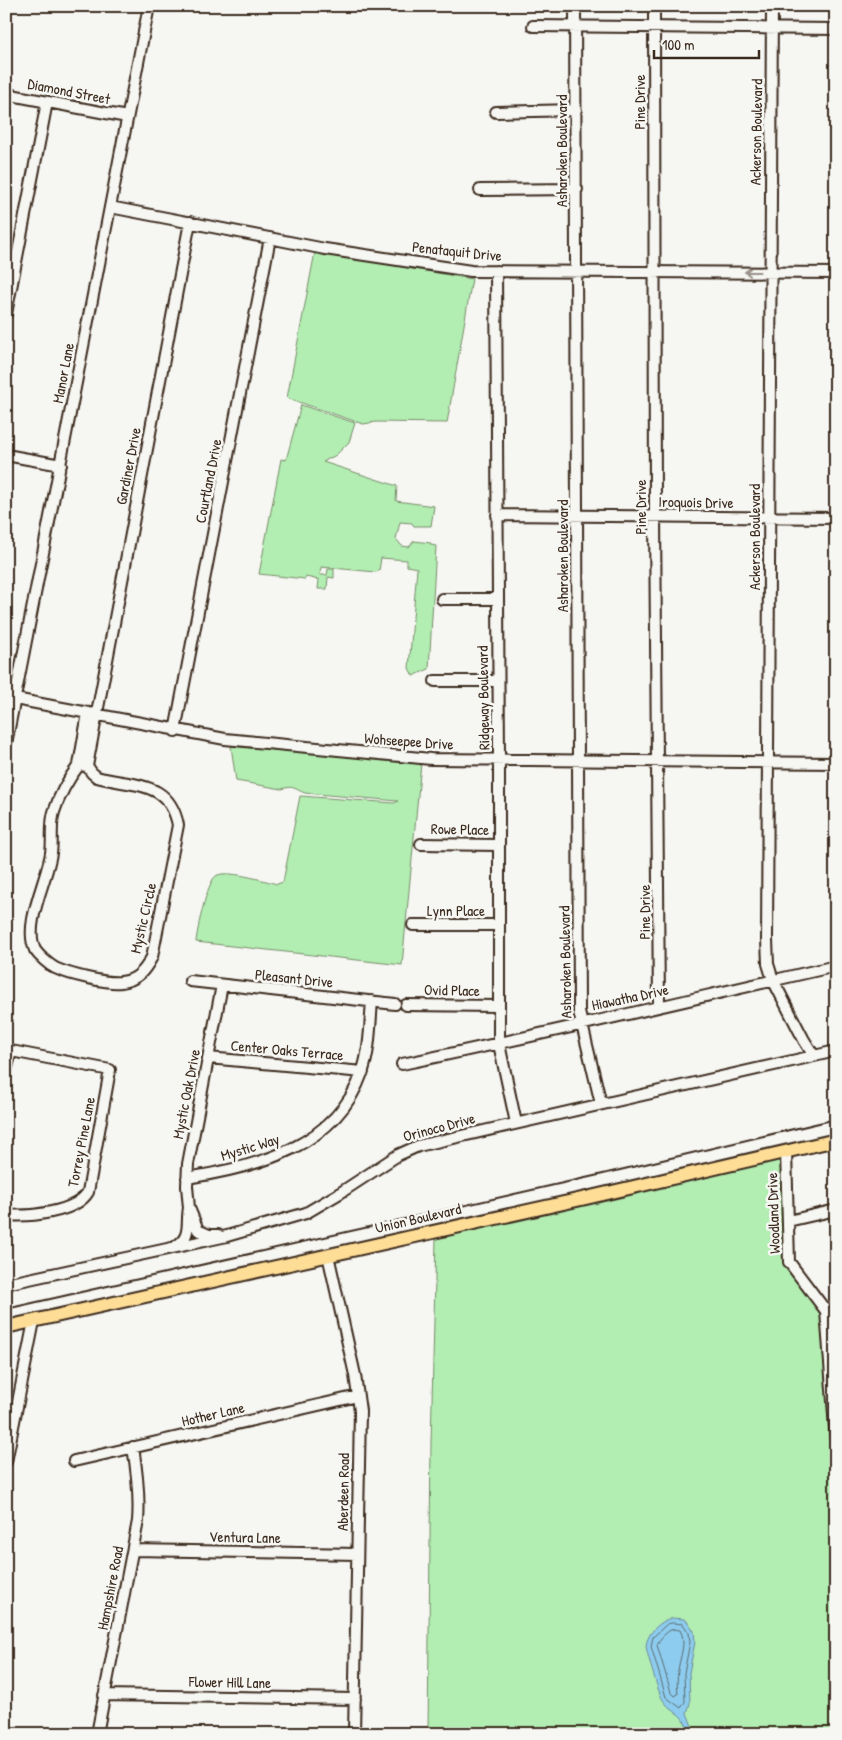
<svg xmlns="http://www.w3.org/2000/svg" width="842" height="1740" viewBox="0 0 842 1740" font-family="'Patrick Hand',sans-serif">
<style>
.green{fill:#b2edb2;stroke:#768c68}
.water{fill:#8dccee;stroke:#6c8b9b}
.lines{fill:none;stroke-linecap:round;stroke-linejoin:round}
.shore{stroke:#5c6b71;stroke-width:1}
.minor-casing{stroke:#3b2a1e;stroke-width:14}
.major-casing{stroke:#3b2a1e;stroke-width:16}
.minor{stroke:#f6f6f2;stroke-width:10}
.major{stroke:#fedd96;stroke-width:12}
.rail{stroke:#3b2a1e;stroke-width:2}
.oneway{stroke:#989088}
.labels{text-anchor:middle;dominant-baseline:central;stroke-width:5;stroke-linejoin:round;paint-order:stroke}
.street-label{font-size:15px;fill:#3b2a1e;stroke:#f6f6f2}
</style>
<rect width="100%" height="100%" fill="#f6f6f2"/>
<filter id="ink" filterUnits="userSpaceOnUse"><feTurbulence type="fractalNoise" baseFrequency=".02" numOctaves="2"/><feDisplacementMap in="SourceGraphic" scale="10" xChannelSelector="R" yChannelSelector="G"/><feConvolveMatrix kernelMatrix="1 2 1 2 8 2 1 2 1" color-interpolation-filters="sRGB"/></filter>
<g filter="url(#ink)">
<!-- green -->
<path class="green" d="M315,252L472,279L447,423L376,422L363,424L287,398Z
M301,405L355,423L349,442L336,455L323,462L397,486L396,501L434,506L431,526H414L412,523L400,522L396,539L402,546L409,547L414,541L431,543V545L436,546L429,669L413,676L409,668L417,568L407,566V560L381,558L379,571L376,572L321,567L320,575H327L328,569H334V578L328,577L327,589H318L319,580L306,577L305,579L259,574L281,459L286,460Z
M231,746L421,763L402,965L196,942C197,930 207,882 216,876C225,869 266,881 277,884L283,882L300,796L394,803L398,801L305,793C294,789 294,785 282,789L236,781Z
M784,1157L783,1262L822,1314L836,1519V1734H428L431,1444L436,1238Z"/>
<!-- water -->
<path class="water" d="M672,1618L684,1619L688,1622L694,1631L695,1642L689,1673L690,1703L687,1713L695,1734H689C684,1711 673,1715 663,1700C659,1695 647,1654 646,1646C647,1633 660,1621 672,1618Z"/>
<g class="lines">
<!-- shore -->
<path class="shore" d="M673,1623L683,1624L689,1633L690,1642L684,1673L685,1702L681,1708L666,1697L651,1646L653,1637L667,1624Z
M673,1629L680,1630C687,1642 680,1657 678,1670C677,1677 677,1686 678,1694L675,1696L671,1692L657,1645C658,1640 668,1630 673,1629Z"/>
<!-- minor casing -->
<g class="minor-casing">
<path id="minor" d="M575,6L579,1012L601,1104
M654,6L655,517L659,1007
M772,6L767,940L768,964L773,980L804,1040L814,1056
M533,26L836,29
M6,94L127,117
M496,112L576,110
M480,190L577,189
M110,207L325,249L471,271L836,273
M496,271L499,759V1044L516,1123
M6,314L47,102
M6,455L61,465
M497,515L836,518
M442,599H497
M435,681H497
M15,699L225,739L431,759L836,763
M175,731L270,238
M6,744L149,6
M79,765L87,766L92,773L97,777C134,787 169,780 178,825L152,957C145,970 138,980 121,982C107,984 68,974 55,968C48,964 39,956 35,950C23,924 47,881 51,853C53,840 50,825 54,812C59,796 69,778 79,765Z
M79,765L88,713
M87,766L190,222
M421,844L498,845
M413,925H499
M190,981L395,1004
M406,1005L498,1006
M6,1050L110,1070L88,1192C76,1213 28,1217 6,1215
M208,1058L363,1072
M402,1064C547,1034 691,999 836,966
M6,1072L11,1051
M786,1151L789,1262L826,1311L836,1441
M187,1178C257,1167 336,1147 362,1073C370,1051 370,1025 372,1001
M189,1208L187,1186L188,1164L222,985
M788,1221L836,1210
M176,1246C192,1237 186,1223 189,1208L198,1230L209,1235H218
M328,1255L355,1375L360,1411L354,1734
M6,1284L227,1236L306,1213L340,1193L398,1155L418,1146L836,1051
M74,1461L358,1396
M6,1462L34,1321
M133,1550L357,1554
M104,1695L355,1699
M97,1734L138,1521C140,1496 137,1472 133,1447"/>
</g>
<!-- major casing -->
<g class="major-casing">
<path id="major" d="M6,1327L586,1198L836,1140"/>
</g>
<!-- minor -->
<use href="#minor" class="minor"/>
<!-- major -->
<use href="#major" class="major"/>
<!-- rail -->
<path class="rail" d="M6,1309L603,1174L836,1119"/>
</g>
<!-- one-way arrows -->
<defs><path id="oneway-shaft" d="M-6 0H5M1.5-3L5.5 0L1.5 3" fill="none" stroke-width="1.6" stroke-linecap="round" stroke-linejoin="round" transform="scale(1.25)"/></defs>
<use class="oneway" href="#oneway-shaft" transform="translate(752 272) rotate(-180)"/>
</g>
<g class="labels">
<!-- street labels -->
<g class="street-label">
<text transform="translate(69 91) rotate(11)">Diamond Street</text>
<text transform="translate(639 102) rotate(-90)">Pine Drive</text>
<text transform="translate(756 132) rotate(-89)">Ackerson Boulevard</text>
<text transform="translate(561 151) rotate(-90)">Asharoken Boulevard</text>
<text transform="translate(457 251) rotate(6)">Penataquit Drive</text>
<text transform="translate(63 373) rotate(-79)">Manor Lane</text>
<text transform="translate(128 466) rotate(-79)">Gardiner Drive</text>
<text transform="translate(208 481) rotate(-79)">Courtland Drive</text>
<text transform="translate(696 502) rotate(1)">Iroquois Drive</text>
<text transform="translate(640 507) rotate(-90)">Pine Drive</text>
<text transform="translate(754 537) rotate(-90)">Ackerson Boulevard</text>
<text transform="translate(562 556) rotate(-90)">Asharoken Boulevard</text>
<text transform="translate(483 698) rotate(-91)">Ridgeway Boulevard</text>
<text transform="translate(409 741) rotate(4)">Wohseepee Drive</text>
<text transform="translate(460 829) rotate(1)">Rowe Place</text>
<text x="456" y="910">Lynn Place</text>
<text transform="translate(644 912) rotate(-90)">Pine Drive</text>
<text transform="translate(143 918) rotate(-77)">Mystic Circle</text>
<text transform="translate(565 962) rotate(-91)">Asharoken Boulevard</text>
<text transform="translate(294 978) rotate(6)">Pleasant Drive</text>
<text transform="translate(452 990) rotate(1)">Ovid Place</text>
<text transform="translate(630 997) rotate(-12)">Hiawatha Drive</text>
<text transform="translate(287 1050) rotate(5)">Center Oaks Terrace</text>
<text transform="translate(186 1094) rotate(-79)">Mystic Oak Drive</text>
<text transform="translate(439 1127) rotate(-15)">Orinoco Drive</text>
<text transform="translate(81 1142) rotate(-79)">Torrey Pine Lane</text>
<text transform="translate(250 1147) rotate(-17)">Mystic Way</text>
<text transform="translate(773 1213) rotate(-92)">Woodland Drive</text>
<text transform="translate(418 1218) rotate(-13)">Union Boulevard</text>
<text transform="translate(213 1414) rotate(-13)">Hother Lane</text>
<text transform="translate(343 1492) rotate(-89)">Aberdeen Road</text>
<text transform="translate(245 1537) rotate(1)">Ventura Lane</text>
<text transform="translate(110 1588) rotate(-79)">Hampshire Road</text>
<text transform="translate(230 1682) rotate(1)">Flower Hill Lane</text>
</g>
</g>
<!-- margin -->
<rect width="842" height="1740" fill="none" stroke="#f6f6f2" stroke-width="25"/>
<rect x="12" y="12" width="817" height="1715" fill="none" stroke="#3b2a1e" stroke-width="2" filter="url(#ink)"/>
<!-- scale -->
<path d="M654 50v8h105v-8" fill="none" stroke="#3b2a1e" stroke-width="2.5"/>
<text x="662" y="50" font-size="15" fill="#3b2a1e" stroke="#f6f6f2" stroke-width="4" paint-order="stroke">100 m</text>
</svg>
